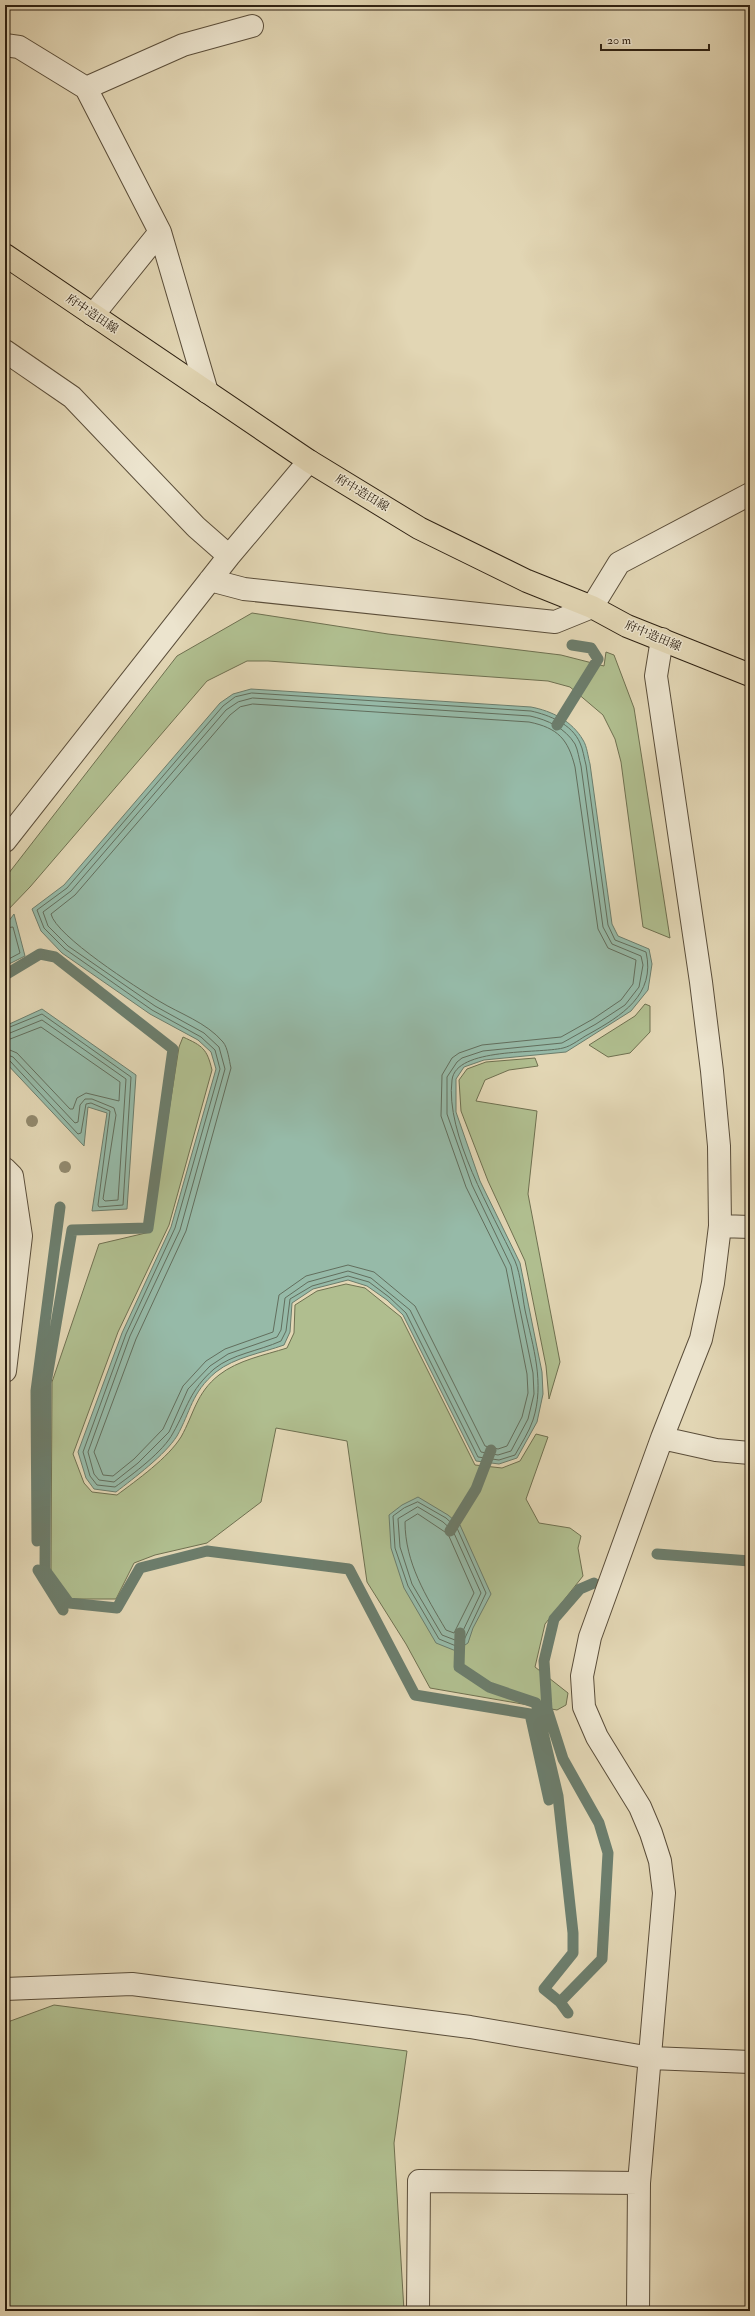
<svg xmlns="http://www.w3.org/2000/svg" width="755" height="2316" viewBox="0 0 755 2316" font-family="'IM FELL Double Pica','Noto Serif JP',serif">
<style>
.green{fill:#b0be8f;stroke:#6f7050}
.water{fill:#96baa8;stroke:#6c7d6c}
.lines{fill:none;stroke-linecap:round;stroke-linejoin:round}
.shore{stroke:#626e5d;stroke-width:1}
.stream{stroke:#6c7d6c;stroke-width:11}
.minor-casing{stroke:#5b4e3a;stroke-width:24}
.major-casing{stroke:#2e2112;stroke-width:24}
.minor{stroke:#ece4ce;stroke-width:22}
.major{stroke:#e2d6b4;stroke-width:22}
.tree{fill:#91886c}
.labels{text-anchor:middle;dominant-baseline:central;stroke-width:3;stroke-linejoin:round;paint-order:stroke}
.street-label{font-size:12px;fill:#2e2112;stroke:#ece4ce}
</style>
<rect width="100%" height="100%" fill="#e2d6b4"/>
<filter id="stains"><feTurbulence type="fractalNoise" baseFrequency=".005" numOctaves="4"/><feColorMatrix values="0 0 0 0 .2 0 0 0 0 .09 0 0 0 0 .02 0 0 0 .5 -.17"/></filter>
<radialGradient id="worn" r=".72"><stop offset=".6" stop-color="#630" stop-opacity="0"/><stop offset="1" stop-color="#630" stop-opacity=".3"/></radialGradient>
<!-- green -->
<path class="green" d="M252,613L388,634L561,655L604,666L606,652L614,655L634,708L670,938L643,927L621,762L615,739L603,715L570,687L548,681L268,661H247L207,681L30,887L5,913V878L177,656Z
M645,1004L650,1006V1032L630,1053L608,1057L589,1045L635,1016Z
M183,1037C203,1046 207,1049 212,1070L169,1225L118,1332L73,1454L84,1483L92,1492L117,1495C137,1480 168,1458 181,1437C194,1414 196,1393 219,1375C238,1360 265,1355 287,1348L294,1333L295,1305L317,1291L346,1284L365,1288L401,1317L475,1465L502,1468L520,1461L536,1434L548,1437L526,1499L539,1523L570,1528L581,1536L578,1548L583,1576L545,1624L535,1667L568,1693L566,1705L557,1710L430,1688L406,1644L367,1582L347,1441L276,1428L261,1502L207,1543L155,1555L134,1563L116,1599H70L51,1571L52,1382L99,1244L150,1232L179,1047Z
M535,1058L538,1066L509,1070L485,1080L476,1101L537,1111L528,1194L560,1362L549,1399L546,1366L525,1261L488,1181L461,1111L459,1080L467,1069L486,1062Z
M54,2005L407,2051L394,2143L404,2311H5V2023Z"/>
<!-- water -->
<path class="water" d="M251,689L531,707C552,711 572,721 583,740C587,746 588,757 590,764L612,924L618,936L649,949L652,964L648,990L631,1011L566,1052L484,1060L464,1067L456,1079V1112L480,1181L520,1263L542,1372L543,1394L537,1422L517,1458L499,1464L476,1461L403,1315L387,1300L367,1286L348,1280L313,1289L292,1303L290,1332L284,1345C262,1353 235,1357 216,1372C191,1393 191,1411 177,1436C165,1455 134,1478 116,1492L94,1489L86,1478L78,1452L122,1333L171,1227L216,1069L211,1052L198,1040L150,1014L62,953L41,931L32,909L64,885L220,703L233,694Z
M14,914L25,956L5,966V926Z
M42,1009L136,1075L127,1209L92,1211L107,1113L88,1107L84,1146L5,1062V1026Z
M418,1497L448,1515L460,1525L491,1594L473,1628L468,1643L456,1651L436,1643L404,1588L391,1548L389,1515L402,1505Z"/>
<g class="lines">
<!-- shore -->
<path class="shore" d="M252,693L531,711C549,715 572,724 580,743C583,749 584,758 586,765L608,925L615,940L646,952C656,995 621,1016 589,1034C581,1038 572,1046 563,1048C538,1054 456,1047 452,1080C445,1134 492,1212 515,1261C521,1275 522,1295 525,1310C533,1347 545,1383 533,1420C529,1432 521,1444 515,1455L499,1460L478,1457L406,1313L389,1297L369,1282L348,1276L312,1286L290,1299L286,1331L281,1341C259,1351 232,1354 214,1369C189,1391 188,1407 173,1433C164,1451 132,1475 115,1487L97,1485L90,1476L83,1452L126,1334L175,1228L220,1069L215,1050L201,1037L152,1010L65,949L44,928L37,910L67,888L223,706L235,697Z
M253,698L530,716C548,720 565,728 575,744C578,750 579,759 581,766L603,927L612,944L641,956L643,965L639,987L625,1005L596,1024L562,1043L483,1051L462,1058L457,1062L447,1077V1114L472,1185L511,1266L533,1373L534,1394L528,1419L511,1451L498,1455L481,1452L410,1310L371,1278L348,1271L308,1282L285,1298L281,1330L277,1337L228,1354L210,1366L188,1389L169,1432L138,1463L114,1482L99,1480L94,1474L88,1452L130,1336L180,1230L225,1069L219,1047L204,1033L155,1006L68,946L48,926L43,912L71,891L226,710L238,702Z
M253,704L529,722C558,728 568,739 575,767L598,929L608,948L636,960L633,984L621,1000L593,1019L561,1037L482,1045L459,1053L452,1058L442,1075L441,1116L466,1187L506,1268L527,1374L528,1393L522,1417L507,1446L498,1449L485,1446L415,1306L374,1272L348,1265L306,1276L279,1295L273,1332L225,1349L206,1361L183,1386L163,1429L134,1459L113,1476L103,1475L94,1452L136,1339L186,1231L231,1068C229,1060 228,1048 223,1042C206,1022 180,1014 159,1001C137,988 56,936 51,914L75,895L230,715L240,707Z
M5,928L13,927L20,953L5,961
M5,1029L42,1014L131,1077L123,1205L99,1207L98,1205L110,1111L91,1103L86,1104L81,1133L78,1134L10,1061L5,1059
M5,1035L42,1020L126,1079L118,1200L105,1201L103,1199L116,1115L114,1108L92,1099H85L80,1105L78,1122L75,1123L13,1057L5,1054
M5,1041L41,1027L120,1082L119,1101L86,1093L77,1098L73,1109H70L17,1053L5,1048
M418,1502L446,1518L457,1528L486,1593L464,1640L456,1646L439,1639L408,1586L395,1548L393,1516L404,1508Z
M418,1507L443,1522L453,1531L481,1593L460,1637L455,1640L442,1635L412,1584L400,1547L398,1519Z
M418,1514L448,1534L474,1593L454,1633L446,1630C426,1596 405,1563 405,1522Z"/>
<!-- stream -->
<path class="stream" d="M557,725L598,659L591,648L572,645
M5,975L40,954L55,957L173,1049L148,1228L72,1230L46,1383L45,1570L69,1603L117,1608L140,1568L207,1551L349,1569L415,1695L530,1714L549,1800
M450,1531L476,1489L491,1450
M37,1541L36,1391L60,1207
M657,1554L750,1561
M38,1570L63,1610
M460,1633L459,1667L489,1687L536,1703L558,1796L573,1933V1953L544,1989L560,2002
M568,2013L560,2002L602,1959L608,1853L599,1823L563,1759L547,1709L544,1661L554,1619L580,1589L594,1583"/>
<!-- minor casing -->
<g class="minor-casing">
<path id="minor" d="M5,45L19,47L86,88L160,232
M86,88L183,45L252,26
M93,315L160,232L207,392
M5,351L72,397L196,527L229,556
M210,580L244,589L555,622L592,607L619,563L750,494
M5,841L229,556L309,461
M5,1169L12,1176L21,1236L5,1371
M720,1226L750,1227
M662,1438L716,1450L750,1453
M5,1989L132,1984L470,2027L651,2058L750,2062
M418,2311L419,2181L639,2183
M638,2311L639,2183L664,1893L660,1861L651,1833L640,1807L597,1737L584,1707L582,1676L590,1637L662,1438L701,1339L713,1283L720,1226L719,1146L712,1071L701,982L656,676L662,639"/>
</g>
<!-- major casing -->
<g class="major-casing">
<path id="major" d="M5,255L309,461L419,528L527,581L592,607L627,626L750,675"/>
</g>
<!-- minor -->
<use href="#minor" class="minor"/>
<!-- major -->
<use href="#major" class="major"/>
</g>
<!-- trees -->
<g class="tree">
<circle cx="32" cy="1121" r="6"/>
<circle cx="65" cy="1167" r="6"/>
</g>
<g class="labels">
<!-- street labels -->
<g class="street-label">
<text transform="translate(92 314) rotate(34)">府中造田線</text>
<text transform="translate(362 493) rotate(31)">府中造田線</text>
<text transform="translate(653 636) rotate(23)">府中造田線</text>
</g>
</g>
<!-- margin -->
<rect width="755" height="2316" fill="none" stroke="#e2d6b4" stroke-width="20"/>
<rect x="6" y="6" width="743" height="2304" fill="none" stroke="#2e2112" stroke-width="2"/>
<rect x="10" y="10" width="735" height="2296" fill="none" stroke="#2e2112"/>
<!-- scale -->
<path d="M601 44v6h108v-6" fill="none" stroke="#2e2112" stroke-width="2"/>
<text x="607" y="44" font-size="12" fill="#2e2112" stroke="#ece4ce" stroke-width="3" paint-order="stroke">20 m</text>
<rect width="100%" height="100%" filter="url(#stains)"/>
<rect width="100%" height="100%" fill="url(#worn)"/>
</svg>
